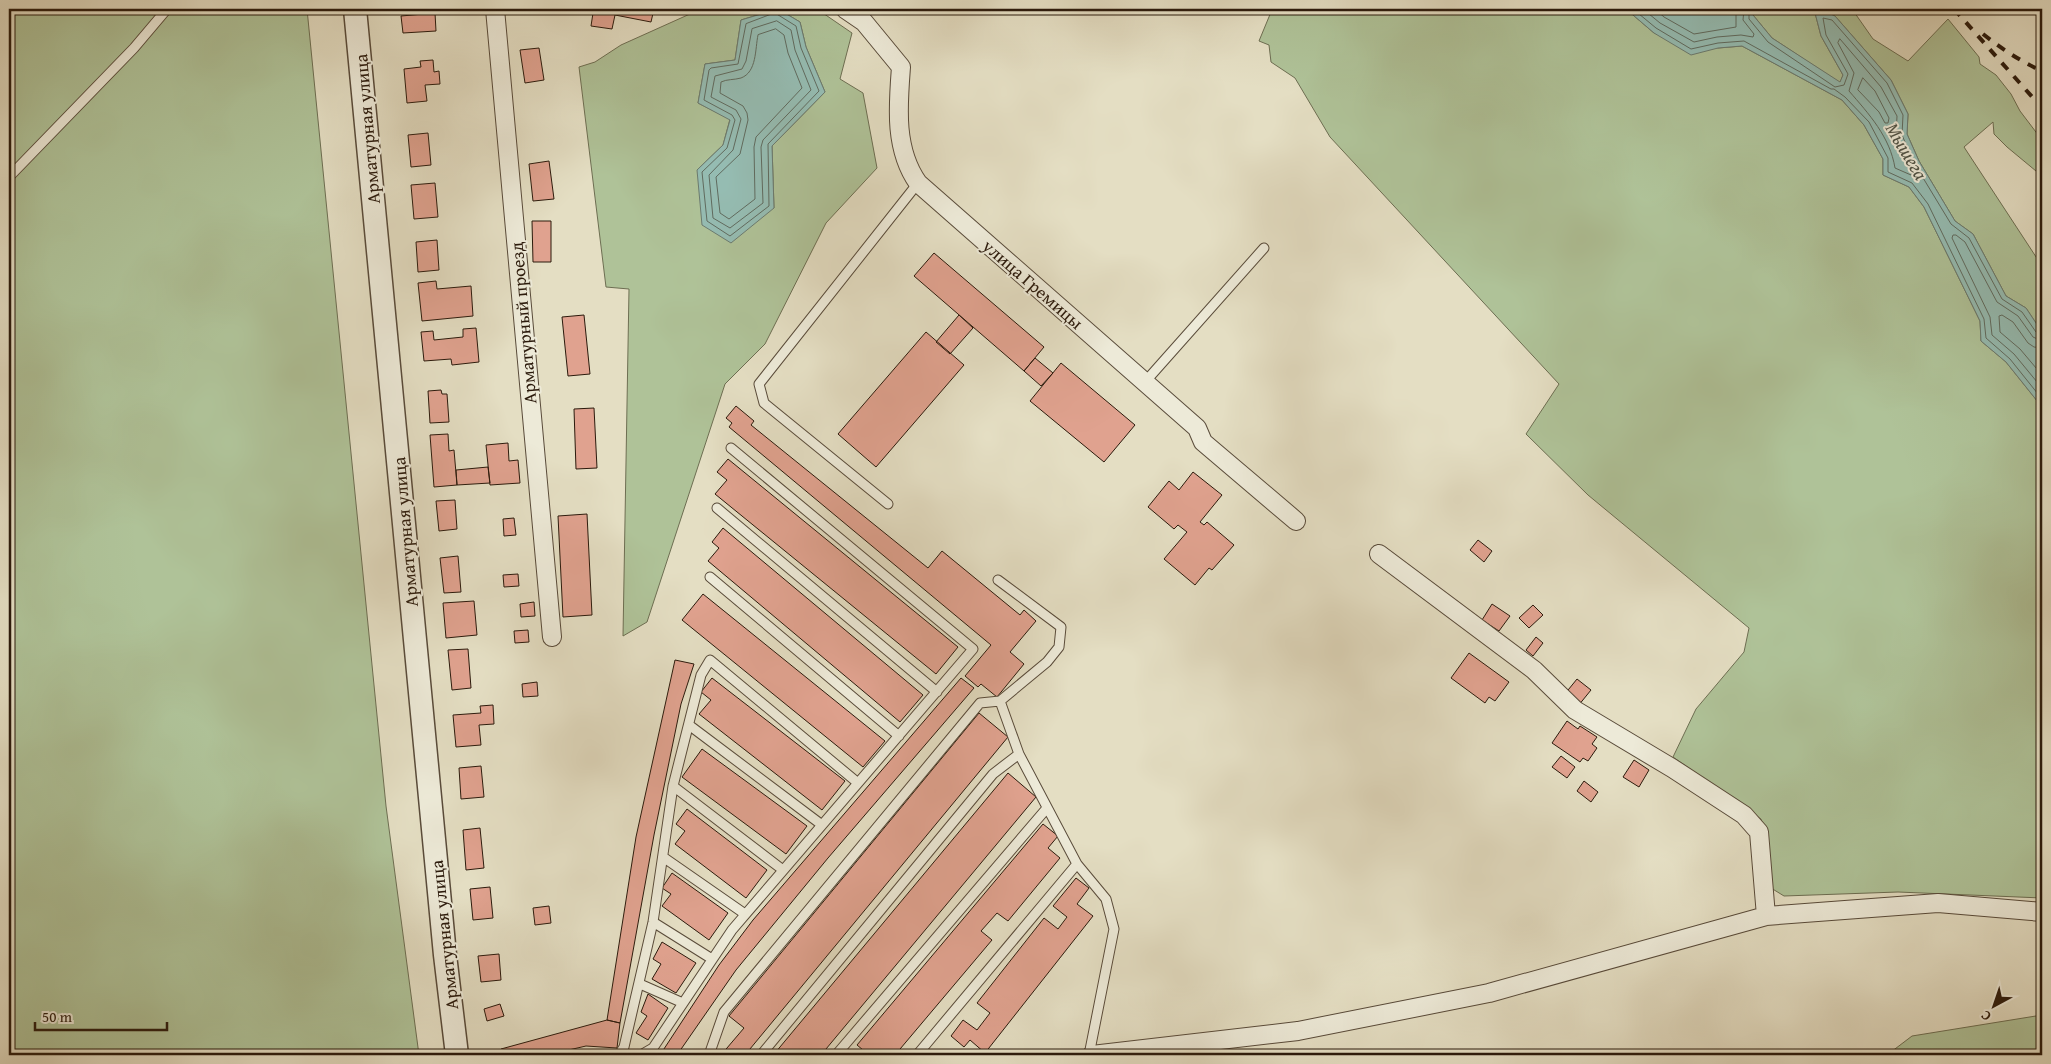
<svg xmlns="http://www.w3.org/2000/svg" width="2051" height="1064" viewBox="0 0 2051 1064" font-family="'Gentium Book Plus',serif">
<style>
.green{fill:#afc298;stroke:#6d6e52}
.water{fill:#95bcb2;stroke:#6b7b70}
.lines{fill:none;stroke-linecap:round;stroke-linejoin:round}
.shore{stroke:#606b5f;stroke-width:1}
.building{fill:#e0a28f;stroke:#2b1a0c}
.service-casing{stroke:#594b3a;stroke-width:11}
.minor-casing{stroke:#594b3a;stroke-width:20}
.tertiary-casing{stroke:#594b3a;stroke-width:25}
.service{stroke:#edead8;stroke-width:9}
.minor{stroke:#edead8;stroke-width:18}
.tertiary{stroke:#edead8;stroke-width:22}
.rail{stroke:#2b1a0c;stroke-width:4;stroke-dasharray:9 9;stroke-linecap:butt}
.labels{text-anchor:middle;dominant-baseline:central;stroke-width:4;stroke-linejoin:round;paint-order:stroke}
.street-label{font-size:18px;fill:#2b1a0c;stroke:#edead8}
.water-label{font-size:19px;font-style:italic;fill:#505346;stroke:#edead8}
</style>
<rect width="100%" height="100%" fill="#e4dec3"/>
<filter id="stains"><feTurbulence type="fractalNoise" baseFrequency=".004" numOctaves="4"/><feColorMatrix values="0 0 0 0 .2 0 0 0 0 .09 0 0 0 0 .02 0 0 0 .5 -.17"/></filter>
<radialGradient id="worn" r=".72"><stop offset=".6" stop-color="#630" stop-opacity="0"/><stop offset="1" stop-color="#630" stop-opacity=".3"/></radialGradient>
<!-- green -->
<path class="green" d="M9,9H307L386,806L419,1055H9Z
M701,9H777L741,20L735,60L705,64L698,103L730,119L723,145L697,170L774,208L772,146L825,92L806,47L800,22L778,9H817L852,33L840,79L863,93L877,168L826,223L765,344L725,384L647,622L623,636L629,289L606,287L579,67L595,62L621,45Z
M1288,9H1626L1654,33L1718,48L1742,46L1842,100L1864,125L1883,159V175L1909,187L1924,207L1980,321L1981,341L2006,362L2042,407V898L1898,892L1784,896L1771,888L1768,852L1761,819L1673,757L1696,709L1744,652L1749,628L1588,495L1526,434L1559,384L1330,137L1295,78L1271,62L1269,45L1259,41L1271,12Z
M1760,9H1814L1821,36L1843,75L1840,83L1772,38L1753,15Z
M1820,9H1852L1873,39L1908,61L1948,19L1979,57L1980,64L1996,75L2011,94L2020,111L2042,140V176L2007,147L1994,134L1993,122L1964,147L2042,266V332L2026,308L2006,296L1973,234L1955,221L1919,161L1907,134L1908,114L1891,80L1835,16Z
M2042,1015V1055H1887L1912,1036Z"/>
<!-- water -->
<path class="water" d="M778,9L800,22L806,47L825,92L772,146L774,208L731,243L702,225L697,170L723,145L730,120L698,103L705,64L735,60L741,20Z
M1626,9H1760L1753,15L1772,38L1840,82L1843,75L1821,36L1814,9H1820L1835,16L1891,80L1908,114L1907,134L1919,161L1955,221L1973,234L2006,296L2026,308L2042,332V407L2006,362L1981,341L1980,321L1924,207L1909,187L1883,175V159L1864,125L1842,100L1742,46L1718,48L1691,55L1654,33Z"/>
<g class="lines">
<!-- shore -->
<path class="shore" d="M1633,9L1656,28L1691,49L1718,43L1744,41L1831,89H1834L1845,97L1869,122L1888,158V172L1912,183L1928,204L1984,319L1986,338L2010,359L2042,399
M1643,9L1660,23L1694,42L1717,37L1741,35L1753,37L1754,34L1743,20L1744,9
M1655,9L1664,17L1694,34L1736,27V9
M1752,9L1749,13V19L1768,42L1835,87L1844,85L1848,74L1826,35L1823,18L1832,20L1887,83L1903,115L1902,135L1914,163L1951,224L1969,238L2002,299L2022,312L2036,332L2042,334
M775,13L796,26L801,48L819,91L768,144L769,206L730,236L707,221L702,172L727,148L735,120L732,115L704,100L709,70L711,68L738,64L746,24Z
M777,21L791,30L795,50L811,90L763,140L761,147L763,203L730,228L713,218L709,175L733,150L741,119L736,110L711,97L715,76L742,69L746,61L752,29Z
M776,29L784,35L788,53L802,88L756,137L754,147L755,199L729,219L720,213L716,177L740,154L748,120L747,113L743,106L720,93L721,82C727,79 734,80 741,78C757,72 755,49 758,35Z
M1840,39L1881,87L1897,116L1896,137L1912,172L1911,175L1895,168C1890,137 1869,114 1849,91L1854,73L1838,43Z
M1863,78L1875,91L1889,118L1888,123H1885L1879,112L1858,90Z
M2042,341L2033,337L2018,316L1997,302L1965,242L1956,235H1953L1952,238L1990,317L1992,335L2014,354L2042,388
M2042,348L2034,347L2028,343L2013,322L2002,315L1999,316L2000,332L2020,349L2042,375"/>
</g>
<!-- building -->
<path class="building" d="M581,9H654L651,22L615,15L612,29L591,26L593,13L581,11Z
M435,13L436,31L403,33L401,16Z
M539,48L544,80L525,83L520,50Z
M433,60L434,72L439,71L440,84L425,85L427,101L407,103L404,69L421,67L420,61Z
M428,133L431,165L411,167L408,135Z
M549,161L554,199L533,201L529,164Z
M435,183L438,217L414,219L411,185Z
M532,221H551V262H533Z
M437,240L439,270L418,272L416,242Z
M934,253L1044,347L1024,371L914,276Z
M436,281L437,289L471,286L473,316L422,321L418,283Z
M584,315L590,374L568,376L562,317Z
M959,315L973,328L950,354L936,342Z
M476,328L479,362L452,365L451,359L424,361L421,332L433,331L434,340L463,337V329Z
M926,332L964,365L876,467L838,434Z
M1035,358L1053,373L1041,386L1024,371Z
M1061,363L1135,425L1104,462L1030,401Z
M441,390L442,394H447L449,422L430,423L428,391Z
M736,406L754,421L751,425L928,568L942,551L1020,615L1024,610L1036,621L1010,652L1024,664L997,697L981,684L978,687L965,676L991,645L729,427L732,423L726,418Z
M594,408L597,468L576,469L574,409Z
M448,434L449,451L454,450L457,485L434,487L430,435Z
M508,443L509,461L518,460L520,483L490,485L486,445Z
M728,459L958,647L936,674L715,494L727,480L717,472Z
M488,467L490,483L457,485L456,470Z
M1193,472L1222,495L1200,522L1204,525L1207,522L1234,545L1212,570L1209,568L1195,585L1164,559L1187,532L1178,525L1174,529L1148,507L1169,481L1179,490Z
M455,500L457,529L439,531L436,501Z
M587,514L592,615L563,617L558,516Z
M514,518L516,535L504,536L503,519Z
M723,528L923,695L900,722L708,561L719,548L712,542Z
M1478,540L1492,551L1484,562L1470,550Z
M458,556L461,592L444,593L440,558Z
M518,574L519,586L504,587L503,575Z
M703,594L885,741L863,767L682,620Z
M474,601L477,635L446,638L443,603Z
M534,602L535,616L521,617L520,604Z
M1492,604L1510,616L1499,631L1482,620Z
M1533,605L1543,615L1529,628L1519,618Z
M528,630L529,642L515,643L514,631Z
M1536,637L1543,643L1533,656L1526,650Z
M468,649L471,688L452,690L448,650Z
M1469,653L1509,682L1495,701L1489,697L1485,703L1451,678Z
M675,660L694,664L681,704L654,835L620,1023L607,1020L636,837Z
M712,678L845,781L822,810L699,714L711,700L701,692Z
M961,678L974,688L828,858L736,970L677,1055H660L719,965L753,920Z
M1577,679L1591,690L1578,706L1564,695Z
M537,682L538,696L523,697L522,684Z
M493,705L494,724L479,725L481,745L456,747L453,715L481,713L480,706Z
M979,713L1008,737L745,1055H721L744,1028L729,1016Z
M1567,721L1578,729L1580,726L1597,737L1592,744L1597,748L1588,761L1583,758L1580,762L1552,743Z
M702,749L807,826L786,854L682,777Z
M1561,756L1575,767L1567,778L1552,767Z
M1634,760L1649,770L1639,787L1623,777Z
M481,766L484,797L461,799L459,768Z
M1008,773L1036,797L821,1055H778L775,1053Z
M1584,781L1598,792L1591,802L1577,791Z
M687,809L767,870L746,898L675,844L685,831L676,824Z
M1043,824L1058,836L1048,848L1060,858L1008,921L997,913L981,931L992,940L895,1055H869L857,1045Z
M480,828L484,868L466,870L463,830Z
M672,873L728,913L709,940L662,906L671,894L662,888Z
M1076,878L1089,888L1077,904L1093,916L985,1053L970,1040L964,1047L951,1036L963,1020L977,1030L990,1013L977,1003L1044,918L1058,929L1067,917L1053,906Z
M490,887L493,918L473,920L470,889Z
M549,906L551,923L535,925L533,908Z
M662,942L696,963L676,993L652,979L661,964L653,959Z
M499,954L501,980L481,982L478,956Z
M648,994L668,1008L648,1040L636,1033L647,1016L641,1012Z
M500,1004L504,1016L487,1021L484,1009Z
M607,1020L620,1023L617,1048L586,1046L547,1055H503L501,1049Z"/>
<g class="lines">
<!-- service casing -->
<g class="service-casing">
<path id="service" d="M9,177L134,48L167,9
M1145,382L1264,248
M888,504L764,403L759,384L918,183
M717,508L937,692
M710,577L899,736
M1000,701L1019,754L1077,864L1106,899L1114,929L1089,1055
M689,725L822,825
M673,786L783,870
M663,857L745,914
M653,922L712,959
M640,984L683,1003
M619,1055L624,1047L653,922L673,786L701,675L710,660L858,783
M641,1055L653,1048L732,930L973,649L731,448
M709,1055L724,1012L980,703L1000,701L1047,662L1059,647L1061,627L998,580
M761,1055L993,774L1019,754
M836,1055L1047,808
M917,1055L1077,864"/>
</g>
<!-- minor casing -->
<g class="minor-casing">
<path id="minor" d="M495,9L552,637
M845,9L864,22L901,67C898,106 894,149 918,183L1197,428L1203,442L1296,521
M1379,554L1534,670L1575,710L1672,768L1744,815L1759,832L1766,916
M1092,1055L1298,1031L1489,993L1766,916L1938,903L2042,912"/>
</g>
<!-- tertiary casing -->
<g class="tertiary-casing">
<path id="tertiary" d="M355,9L445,955L457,1055"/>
</g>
<!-- service -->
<use href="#service" class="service"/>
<!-- minor -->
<use href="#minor" class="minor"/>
<!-- tertiary -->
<use href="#tertiary" class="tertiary"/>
<!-- rail -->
<path class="rail" d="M1954,9L2042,108
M1983,34C2002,49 2020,61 2042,71"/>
</g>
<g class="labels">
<!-- street labels -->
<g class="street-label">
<text transform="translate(367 129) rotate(-95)">Арматурная улица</text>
<text transform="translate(1033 284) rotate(41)">улица Гремицы</text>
<text transform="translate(523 323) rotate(-95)">Арматурный проезд</text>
<text transform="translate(405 532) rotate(-95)">Арматурная улица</text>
<text transform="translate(444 935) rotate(-96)">Арматурная улица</text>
</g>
<!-- water labels -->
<g class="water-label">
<text transform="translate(1907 151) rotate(59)">Мышега</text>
</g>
</g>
<!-- margin -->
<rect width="2051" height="1064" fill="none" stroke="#e4dec3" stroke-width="30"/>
<rect x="10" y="10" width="2031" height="1044" fill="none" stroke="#2b1a0c" stroke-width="2.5"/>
<rect x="15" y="15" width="2021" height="1034" fill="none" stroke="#2b1a0c"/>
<!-- north arrow -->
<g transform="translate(1994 1006) rotate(220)" stroke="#edead8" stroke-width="4" paint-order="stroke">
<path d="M0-4L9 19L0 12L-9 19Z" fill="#2b1a0c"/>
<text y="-8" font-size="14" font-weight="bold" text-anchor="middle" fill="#2b1a0c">С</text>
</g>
<!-- scale -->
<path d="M35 1022v8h132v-8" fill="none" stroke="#2b1a0c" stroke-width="2.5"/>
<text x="42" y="1022" font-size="15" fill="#2b1a0c" stroke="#edead8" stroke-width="4" paint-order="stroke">50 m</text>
<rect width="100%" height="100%" filter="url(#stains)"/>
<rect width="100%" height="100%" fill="url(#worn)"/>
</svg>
